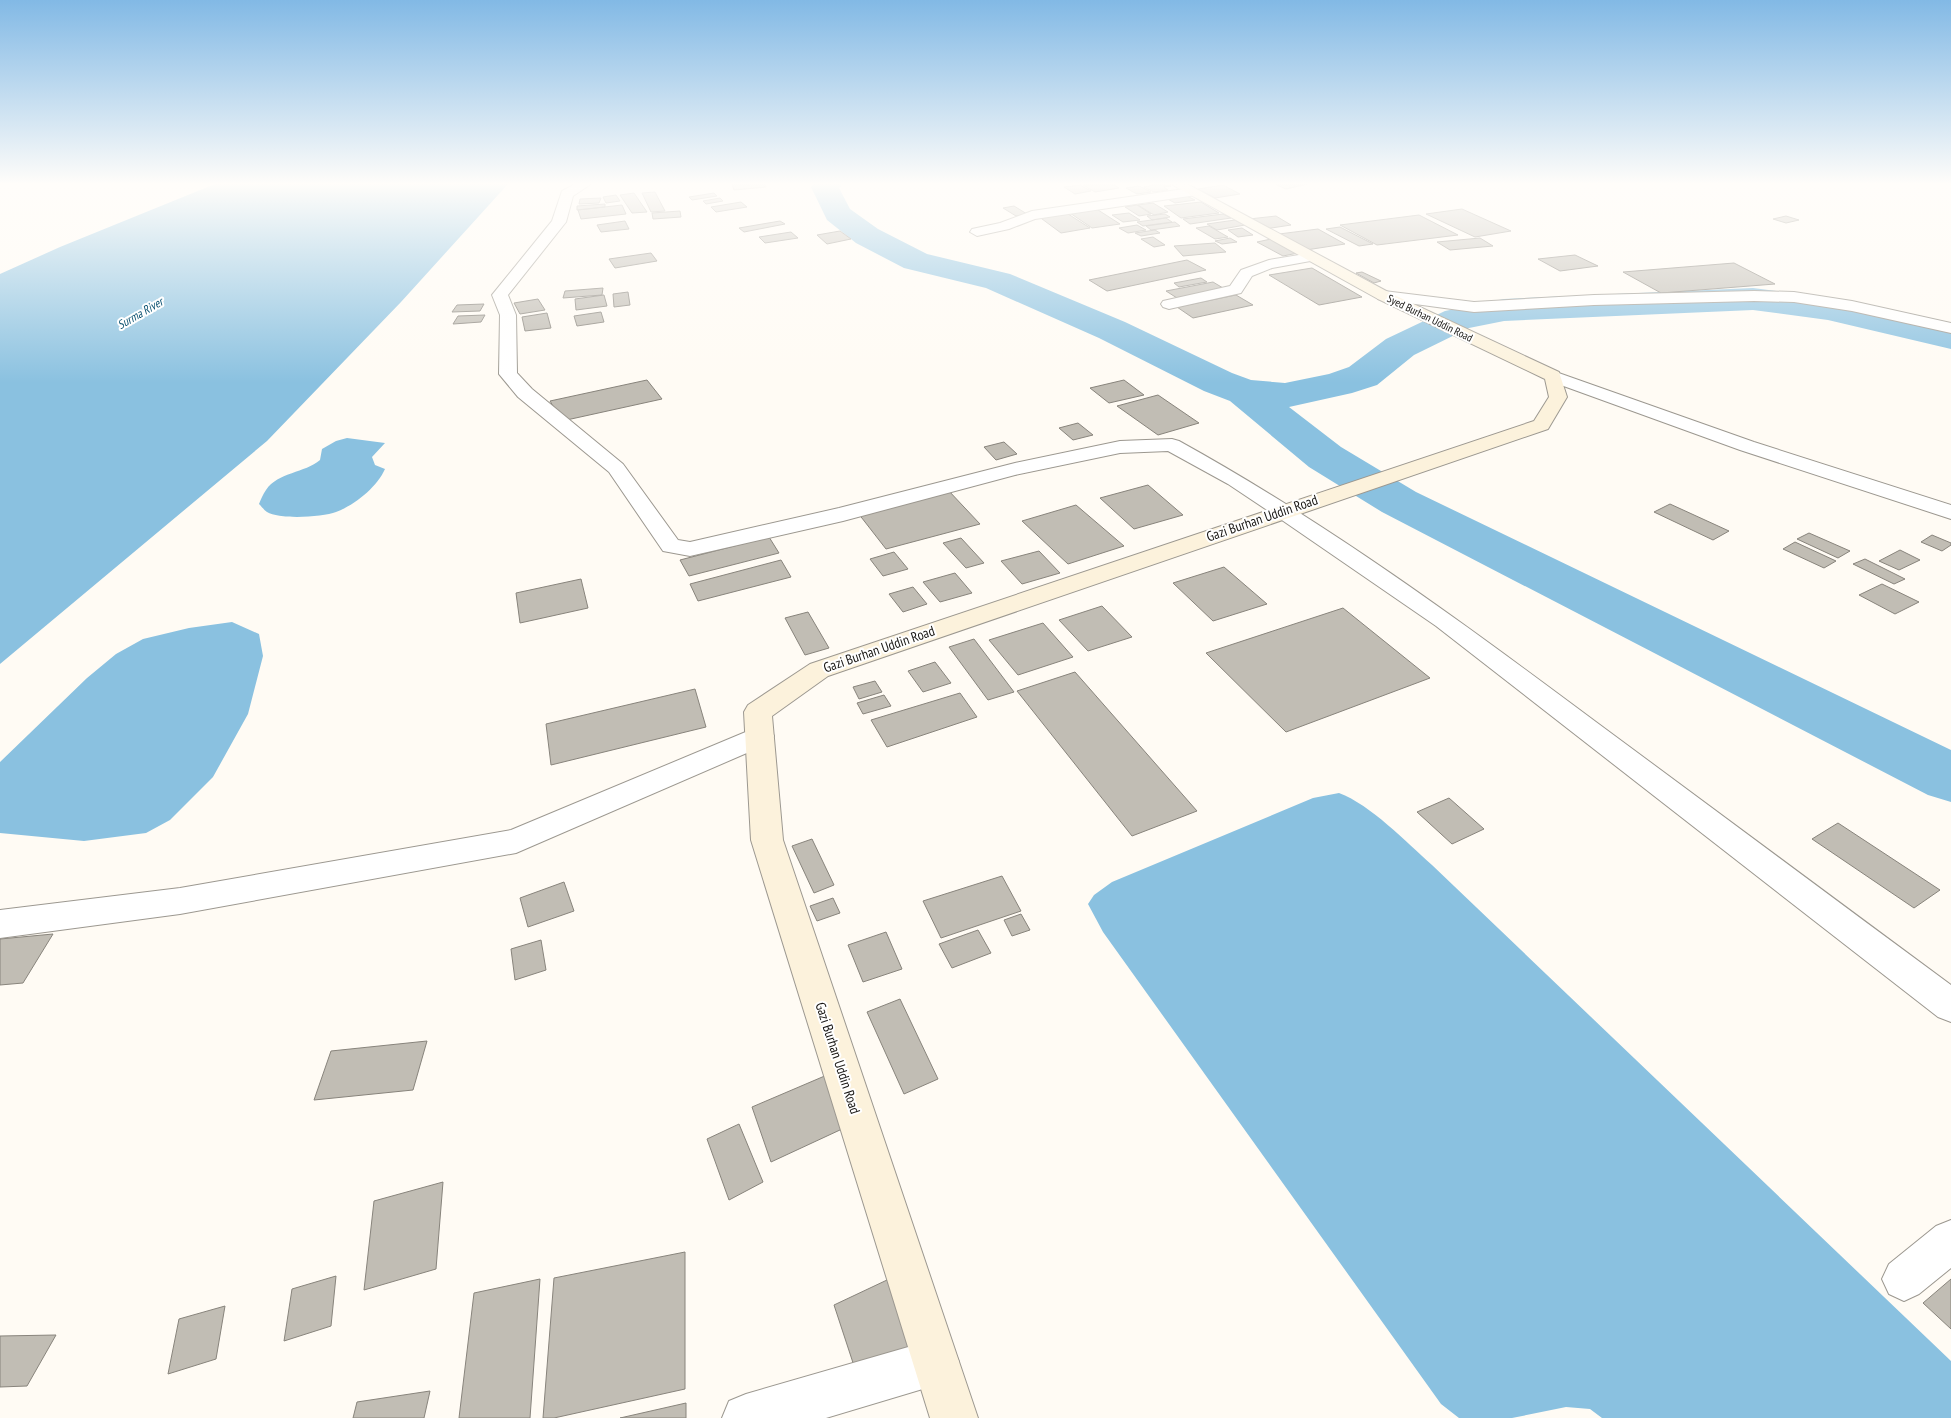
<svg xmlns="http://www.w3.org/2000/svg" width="1951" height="1418" viewBox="0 0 1951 1418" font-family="'PT Sans Narrow',sans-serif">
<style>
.water{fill:#8ac1e0}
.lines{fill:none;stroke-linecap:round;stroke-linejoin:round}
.river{fill:#8ac1e0;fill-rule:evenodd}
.building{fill:#c1bdb4;stroke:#88847c}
.street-casing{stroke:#9c9890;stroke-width:2}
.secondary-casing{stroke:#9c9890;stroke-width:2}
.street{fill:#fff;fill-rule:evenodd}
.secondary{fill:#fcf2dc;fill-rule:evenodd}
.labels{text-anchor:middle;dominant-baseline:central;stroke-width:4;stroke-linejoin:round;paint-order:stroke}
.far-street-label{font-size:11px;fill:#181613;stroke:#fff}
.far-water-label{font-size:12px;font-style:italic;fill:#0e5473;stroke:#fff}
.street-label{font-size:14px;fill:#181613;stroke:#fff}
</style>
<rect width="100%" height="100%" fill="#fffbf4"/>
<!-- water -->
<path class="water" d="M215,184H508L401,302L267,441L0,664V274L60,247Z
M347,438L385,443L372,457L375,465L385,469C377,487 355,505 336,512C323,517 280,520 267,512C264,510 262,507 259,504C261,499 263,494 266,490C278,472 305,473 320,460L322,449L336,441Z
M232,622L259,634L263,656L248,714L213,777L170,820L146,833L84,841L0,833V762L87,678L116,654L143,639L189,628Z
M1339,793C1371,805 1406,842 1432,865L1951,1361V1418H1602L1590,1409L1566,1407L1512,1418H1459L1441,1404L1103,932L1088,904L1094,895L1112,882L1313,798Z"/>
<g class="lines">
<!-- river -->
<path class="river" d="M813,184H842L839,188L850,209L878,229L927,254L1010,274L1125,322L1232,373L1251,380L1285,383L1329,374L1349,367L1386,339L1445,311L1504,299L1753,288L1828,298L1951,327V349L1828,320L1753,310L1504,321L1469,328L1414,355L1377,385L1352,393L1289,407L1341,447L1416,492L1951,750V802L1928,795L1382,512L1309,467L1230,401L1204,391L1099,338L986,288L904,268L856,243L827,220L811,187Z"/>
</g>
<!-- building -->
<path class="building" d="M732,184H765L766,187L734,190Z
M1113,184L1119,188L1095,192L1083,185Z
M1158,184L1171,186L1164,187L1168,190L1154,192L1144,187Z
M1275,184H1308L1286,189Z
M1080,185L1091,191L1075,194L1064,187Z
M1223,185L1240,194L1215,198L1198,189Z
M1139,186L1151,192L1137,194L1126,188Z
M655,192L665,211L651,212L642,193Z
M634,193L647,212L632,213L620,195Z
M714,193L717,196L692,200L689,197Z
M1183,194L1195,200L1175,203L1164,197Z
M616,195L620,201L606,203L603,197Z
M601,198L599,203L579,204L580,199Z
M720,198L723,201L706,204L703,201Z
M741,202L747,207L716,212L711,207Z
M1201,202L1219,213L1181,218L1164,206Z
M1153,203L1168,212L1154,215L1138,205Z
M605,204V207L577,210V206Z
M622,205L626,214L581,219L578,210Z
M1137,205L1151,214L1139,216L1125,207Z
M1014,206L1027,214L1016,216L1003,208Z
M1095,208L1120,224L1092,228L1067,211Z
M1462,209L1511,231L1475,237L1426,214Z
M680,211L681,217L653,219L652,213Z
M1065,212L1090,228L1061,233L1038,216Z
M1129,213L1140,220L1123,222L1112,215Z
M1165,214L1170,217L1152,220L1147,216Z
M1223,214L1231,218L1190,224L1183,219Z
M1419,215L1458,235L1377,245L1340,225Z
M1276,216L1291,225L1265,229L1249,219Z
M1786,216L1799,220L1786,223L1773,219Z
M1166,218L1172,222L1143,226L1137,222Z
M1235,220L1245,225L1217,230L1207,224Z
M625,221L629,229L601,232L597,225Z
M780,221L785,224L744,232L739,228Z
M1175,222L1180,226L1151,230L1146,226Z
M1137,225L1146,230L1128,233L1119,228Z
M1209,226L1228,237L1215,239L1196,228Z
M1340,227L1373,244L1359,246L1326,229Z
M1242,228L1253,235L1238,237L1228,230Z
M1318,229L1345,244L1306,250L1279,234Z
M1155,230L1160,233L1141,236L1135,233Z
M840,231L851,239L827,244L817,235Z
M791,232L798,238L765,243L759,237Z
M1153,237L1165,245L1154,247L1141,239Z
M1230,238L1237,242L1222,244L1215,241Z
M1480,238L1493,246L1450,250L1437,242Z
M1271,239L1298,253L1283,256L1257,242Z
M1215,243L1226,252L1183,256L1174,246Z
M651,253L657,261L615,268L609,259Z
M1575,255L1598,266L1560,271L1538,259Z
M1187,260L1206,270L1107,291L1089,280Z
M1734,263L1775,284L1661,293L1623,272Z
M1312,268L1362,297L1319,305L1269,275Z
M1362,272L1381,281L1374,283L1356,273Z
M1201,278L1207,282L1179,287L1174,283Z
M1213,282L1223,288L1177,298L1166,291Z
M603,288L602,295L563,298L565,291Z
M628,292L630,305L614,307L613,294Z
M604,295L607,306L576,310L575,299Z
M1236,295L1253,305L1193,318L1177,307Z
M538,299L545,310L520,314L514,303Z
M484,304L480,311L452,312L457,305Z
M601,312L604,322L577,326L574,316Z
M547,313L551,328L525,331L522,317Z
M485,315L481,322L453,324L458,316Z
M647,380L662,399L562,421L550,401Z
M1124,380L1144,395L1109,403L1090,388Z
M1158,395L1199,423L1158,435L1117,406Z
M1078,423L1093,435L1073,440L1059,428Z
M1004,442L1017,454L996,460L984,447Z
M1148,485L1183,515L1134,529L1100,498Z
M948,490L980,524L886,549L858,513Z
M1670,504L1729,531L1713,540L1654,512Z
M1076,505L1124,546L1068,564L1022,521Z
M1809,533L1850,551L1838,558L1797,539Z
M1932,535L1951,543V545L1942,551L1921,542Z
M769,537L779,553L689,576L680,560Z
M961,538L984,563L966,568L943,543Z
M1795,542L1836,561L1824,568L1783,549Z
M1900,550L1920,560L1899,570L1879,561Z
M1039,551L1060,573L1022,584L1001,561Z
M894,552L908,569L883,576L870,559Z
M1865,559L1905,579L1894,584L1853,564Z
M781,560L791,577L698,601L690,584Z
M1224,567L1267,604L1213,621L1173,583Z
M955,573L972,593L940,602L923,582Z
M581,579L588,608L520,623L516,593Z
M1882,584L1919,602L1895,614L1859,595Z
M913,587L927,604L903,612L889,594Z
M1102,606L1132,637L1088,651L1059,620Z
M1343,608L1430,678L1286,732L1206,653Z
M808,612L829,648L805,655L785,618Z
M1043,623L1073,657L1018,675L989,640Z
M974,639L1014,692L988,700L949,647Z
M935,662L951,683L923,692L908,671Z
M1075,672L1197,811L1132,836L1017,691Z
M875,681L882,692L859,699L853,687Z
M695,689L706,727L551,765L546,724Z
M960,693L977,717L887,747L871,720Z
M884,695L891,706L863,714L857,703Z
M1449,798L1484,829L1452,844L1417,812Z
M1838,823L1940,890L1914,908L1812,839Z
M812,839L834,885L814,893L792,846Z
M1002,876L1021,911L941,938L923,901Z
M564,882L574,911L528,927L520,898Z
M833,898L840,913L817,921L810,906Z
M1021,914L1030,930L1012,936L1004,920Z
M978,930L991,953L952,968L939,944Z
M886,932L902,969L863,982L848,945Z
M53,934L23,983L0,985V939Z
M541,940L546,970L515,980L511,949Z
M900,999L938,1079L904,1094L867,1012Z
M427,1041L413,1090L314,1100L331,1051Z
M834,1072L855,1123L771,1162L752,1107Z
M739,1124L763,1182L729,1200L707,1139Z
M443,1182L436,1269L364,1290L374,1201Z
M685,1252V1389L554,1418H543L554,1278Z
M336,1276L331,1326L284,1341L292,1289Z
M540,1279L530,1418H459L474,1293Z
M1951,1279V1329L1923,1303Z
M887,1280L913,1351L858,1378L834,1305Z
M225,1306L216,1359L168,1374L179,1319Z
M56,1335L27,1386L0,1387V1336Z
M430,1391L424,1418H353L357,1402Z
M686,1403V1418H620Z"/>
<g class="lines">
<!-- street casing -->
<g class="street-casing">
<path id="street" d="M575,184H591L573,196L566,222L508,295L516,315L517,373L532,389L623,464L678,540L690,542L839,508L1015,463L1120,441L1172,439L1179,441C1326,522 1462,622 1596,722C1715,810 1833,898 1951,985V1022L1938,1017L1436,626L1276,516L1228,484L1168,451L1120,453L1015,475L843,521L690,556L663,551L609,472L518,397L499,374L500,315L492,295L552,221L562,191Z
M1191,188L1197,192L1196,195L1035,219L1009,229L977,236L970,232L972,229L1000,223L1032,211Z
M1311,253L1316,254L1318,257L1316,260L1272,268L1252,276L1241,293L1169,309L1163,307L1161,304L1163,301L1230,286L1241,270L1269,260Z
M1384,291L1474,302L1594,295L1754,291L1794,292L1852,301L1951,323V333L1852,311L1794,302L1754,301L1594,305L1474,312L1378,299L1376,296L1378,293Z
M1553,371L1754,442L1951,505V519L1740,450L1547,380L1544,376L1547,372Z
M760,726L770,729L774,736L770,743L516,853L180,914L0,938V910L180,888L511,830Z
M1951,1220V1268L1919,1294L1904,1301L1889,1294L1882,1279L1889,1264L1936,1226Z
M936,1339L952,1346L959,1362L952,1378L936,1385L826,1418H722L729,1401L746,1394Z"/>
</g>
<!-- secondary casing -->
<g class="secondary-casing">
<path id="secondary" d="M1171,184H1187L1390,293L1559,372L1567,397L1548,429L828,676L772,716L783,840L978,1418H930L751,840L744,712L748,705L810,664L1534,421L1549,397L1545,379L1378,299Z"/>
</g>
<!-- street -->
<use href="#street" class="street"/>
<!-- secondary -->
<use href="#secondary" class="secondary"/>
</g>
<!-- sky -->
<linearGradient id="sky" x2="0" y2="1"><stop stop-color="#82b9e5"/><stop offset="0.48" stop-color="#fffdfa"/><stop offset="1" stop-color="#fffdfa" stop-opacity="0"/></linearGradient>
<rect width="1951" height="383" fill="url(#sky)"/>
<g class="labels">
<!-- far-street labels -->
<g class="far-street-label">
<text transform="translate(1430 318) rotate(26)">Syed Burhan Uddin Road</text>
</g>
<!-- far-water labels -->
<g class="far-water-label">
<text transform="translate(140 313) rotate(-30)">Surma River</text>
</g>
<!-- street labels -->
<g class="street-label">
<text transform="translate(1262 518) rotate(-19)">Gazi Burhan Uddin Road</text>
<text transform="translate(879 649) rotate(-19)">Gazi Burhan Uddin Road</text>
<text transform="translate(838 1058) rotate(72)">Gazi Burhan Uddin Road</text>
</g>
</g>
</svg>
